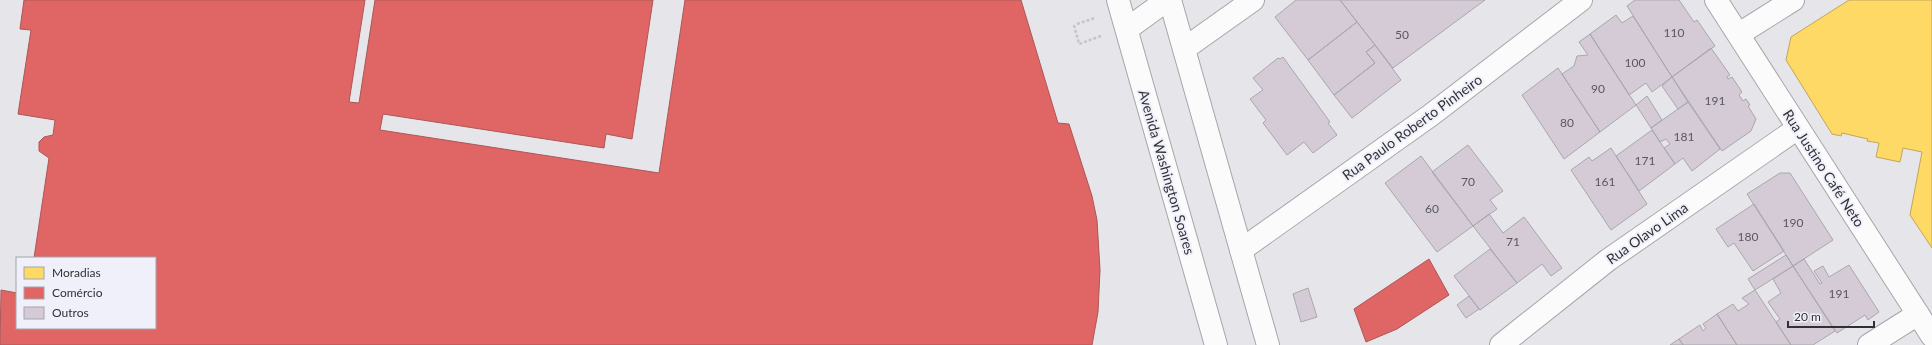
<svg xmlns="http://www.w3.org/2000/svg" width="1932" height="345" viewBox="0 0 1932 345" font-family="Lato,sans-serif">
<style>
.homes{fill:#ffd966;stroke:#c1a757}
.shops{fill:#e06666;stroke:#ac5657}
.building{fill:#d4cbd7;stroke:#a9a7ab}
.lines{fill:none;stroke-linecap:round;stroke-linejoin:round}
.minor-casing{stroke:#a6a6ab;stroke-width:24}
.major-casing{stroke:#a6a6ab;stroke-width:24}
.path{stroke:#c6c6c8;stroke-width:2.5;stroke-dasharray:3 2;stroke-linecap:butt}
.minor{stroke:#fbfbfc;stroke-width:22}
.major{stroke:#fbfbfc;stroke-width:22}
.labels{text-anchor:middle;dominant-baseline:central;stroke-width:4;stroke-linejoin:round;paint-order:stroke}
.number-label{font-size:12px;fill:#5a585e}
.street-label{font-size:14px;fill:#313135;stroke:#eff0fa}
</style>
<rect width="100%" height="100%" fill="#e5e5ea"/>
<!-- homes -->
<path class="homes" d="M1849,0H1932V248L1910,215L1922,152L1903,148L1900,162L1876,157L1879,143L1867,141L1868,139L1842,133L1841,136L1832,134L1786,60L1791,37Z"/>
<!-- shops -->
<path class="shops" d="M24,0H365L349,102L359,103L375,0H653L632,139L606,134L604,148L383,114L380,130L659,173L685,0H1021L1058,123L1069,124L1092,196L1097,220L1100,270L1098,312L1092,345H0L1,290L17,293V328H155V258H34L49,158L39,151V142L44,137L53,135L55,120L18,114L31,30L20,29Z
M1429,259L1449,295L1397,329L1366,342L1354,309Z"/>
<!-- building -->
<path class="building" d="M1296,0H1340L1357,22L1308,60L1275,17Z
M1340,0H1485L1393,68Z
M1635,0H1679L1694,22L1697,20L1715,46L1672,77L1627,6Z
M1616,15L1622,23L1633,16L1672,77L1652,92L1646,83L1629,95L1590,34Z
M1357,22L1375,45L1366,52L1375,63L1334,95L1308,60Z
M1590,34L1636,105L1600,132L1562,74L1574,66L1577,56L1588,55L1579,42Z
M1375,45L1401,80L1352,118L1334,95L1375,63L1366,52Z
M1711,48L1730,75L1727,77L1728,79L1732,77L1742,92L1739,95L1743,101L1746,99L1750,105L1748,106L1756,119L1751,131L1722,151L1672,77Z
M1283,57L1330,122L1328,123L1337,135L1313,153L1304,142L1287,155L1263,123L1266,120L1250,99L1263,90L1253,78L1278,58L1280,59Z
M1558,68L1600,132L1564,159L1522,95Z
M1672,77L1688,102L1678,109L1662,86Z
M1647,96L1662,120L1651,128L1636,105Z
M1688,102L1720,149L1692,171L1683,158L1675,164L1664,148L1670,144L1666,139L1660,142L1651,128Z
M1652,130L1675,164L1639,191L1616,156Z
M1468,145L1503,191L1490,200L1497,209L1473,226L1432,172Z
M1611,148L1647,204L1611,230L1571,170L1589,157L1592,161Z
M1421,156L1473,226L1437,252L1385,183Z
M1780,173H1790L1833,240L1793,266L1747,194Z
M1754,204L1784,251L1753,271L1734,243L1728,247L1716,229Z
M1489,214L1503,233L1524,217L1562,268L1551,276L1542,264L1517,283L1473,226Z
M1490,249L1517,283L1480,310L1454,276Z
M1786,255L1793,266L1755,290L1748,279Z
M1804,259L1820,284L1822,283L1814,271L1823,266L1829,277L1849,265L1879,312L1868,320L1865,315L1837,333L1793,266Z
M1793,266L1835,331L1813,345H1791L1776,322L1780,319L1768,302L1781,293L1773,279Z
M1308,288L1317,317L1301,322L1293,294Z
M1755,290L1776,322L1791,345H1737L1717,314L1733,304L1738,311L1749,304L1742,298Z
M1469,296L1479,309L1466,318L1457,305Z
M1717,314L1737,345H1683L1679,339L1700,325L1703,331L1706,328L1703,324Z
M1679,339L1683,345H1670Z"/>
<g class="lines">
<!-- minor casing -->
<g class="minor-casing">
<path id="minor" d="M1716,0L1932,336
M1739,34L1793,0
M1241,250L1431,115L1581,0
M1501,345L1608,260L1798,128
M1869,345L1918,314"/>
</g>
<!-- major casing -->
<g class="major-casing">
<path id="major" d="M1118,0L1216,345
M1170,0L1268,345
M1127,29L1167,0
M1184,49L1253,0"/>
</g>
<!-- path -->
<path class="path" d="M1077,24L1095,18
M1074,25L1079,44L1101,36"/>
<!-- minor -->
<use href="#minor" class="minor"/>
<!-- major -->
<use href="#major" class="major"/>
</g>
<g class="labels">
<!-- number labels -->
<g class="number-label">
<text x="1674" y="32">110</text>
<text x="1402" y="34">50</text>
<text x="1635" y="62">100</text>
<text x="1598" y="88">90</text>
<text x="1715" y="100">191</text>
<text x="1567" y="122">80</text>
<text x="1684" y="136">181</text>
<text x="1645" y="160">171</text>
<text x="1468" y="181">70</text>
<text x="1605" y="181">161</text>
<text x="1432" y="208">60</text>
<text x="1793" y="222">190</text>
<text x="1748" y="236">180</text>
<text x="1513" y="241">71</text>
<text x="1839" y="293">191</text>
</g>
<!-- street labels -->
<g class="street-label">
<text transform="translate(1412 127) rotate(-36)">Rua Paulo Roberto Pinheiro</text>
<text transform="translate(1824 168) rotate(57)">Rua Justino Café Neto</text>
<text transform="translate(1167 172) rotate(74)">Avenida Washington Soares</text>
<text transform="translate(1647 233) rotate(-35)">Rua Olavo Lima</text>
</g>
</g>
<!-- legend -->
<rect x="16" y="257" width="140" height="72" fill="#eff0fa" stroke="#a3a4ab"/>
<rect x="24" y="267" width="20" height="12" fill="#ffd966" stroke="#a3a4ab"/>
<text x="52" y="277" font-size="12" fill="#313135">Moradias</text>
<rect x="24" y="287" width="20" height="12" fill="#e06666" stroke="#a3a4ab"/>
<text x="52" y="297" font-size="12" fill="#313135">Comércio</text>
<rect x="24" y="307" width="20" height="12" fill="#d4cbd7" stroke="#a3a4ab"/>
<text x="52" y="317" font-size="12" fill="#313135">Outros</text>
<!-- scale -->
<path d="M1788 321v6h86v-6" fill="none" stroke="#313135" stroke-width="2"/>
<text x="1794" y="321" font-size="12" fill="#313135" stroke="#eff0fa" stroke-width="3" paint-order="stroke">20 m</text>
</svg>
